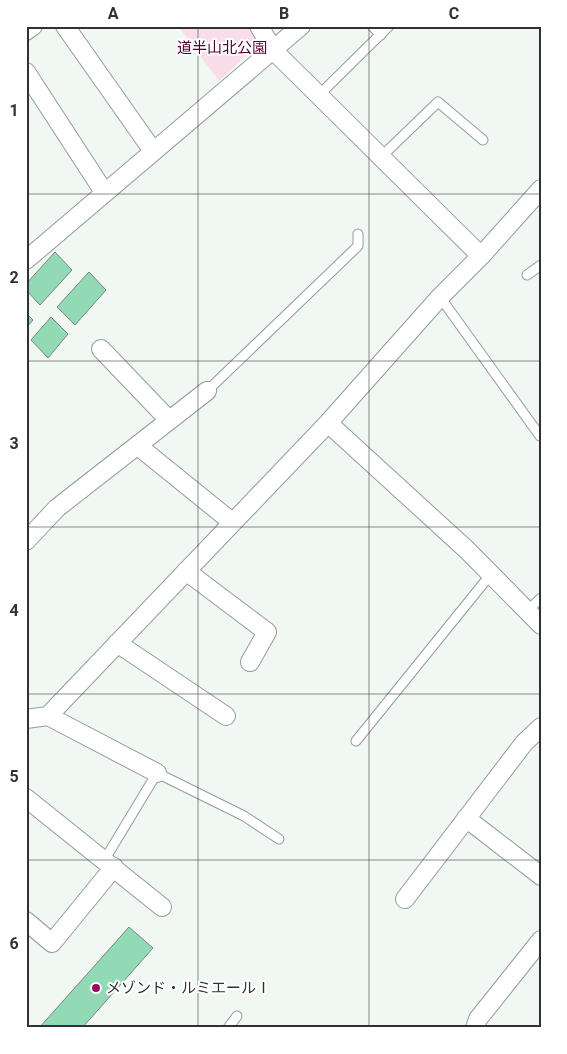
<svg xmlns="http://www.w3.org/2000/svg" width="567" height="1054" viewBox="0 0 567 1054" font-family="Roboto,'Noto Sans JP',sans-serif">
<style>
.green{fill:#f9dee9}
.building{fill:#92dab5;stroke:#7c837f}
.lines{fill:none;stroke-linecap:round;stroke-linejoin:round}
.service-casing{stroke:#959c98;stroke-width:11}
.minor-casing{stroke:#959c98;stroke-width:20}
.service{stroke:#fff;stroke-width:9}
.minor{stroke:#fff;stroke-width:18}
.grid{fill:none;stroke:#2f3230;stroke-width:1;stroke-opacity:0.55}
.poi-dot{fill:#980c60;stroke:#fff;stroke-width:2}
.labels{text-anchor:middle;dominant-baseline:central;stroke-width:4;stroke-linejoin:round;paint-order:stroke}
.park-label{font-size:15px;fill:#520031;stroke:#fff}
.poi-label{font-size:15px;fill:#2f3230;stroke:#fff;text-anchor:start}
.neatline{fill:none;stroke:#2f3230;stroke-width:2}
.grid-label{font-size:16px;text-anchor:middle;font-weight:bold;fill:#2f3230}
</style>
<rect width="100%" height="100%" fill="#f1f8f4"/>
<!-- green -->
<path class="green" d="M178,26H249L260,43L219,81Z"/>
<!-- building -->
<path class="building" d="M55,252L72,270L40,305L26,290V284Z
M89,272L106,290L75,325L57,307Z
M26,313L33,320L26,328Z
M51,317L68,334L48,358L31,340Z
M129,927L153,948L82,1028H39Z"/>
<g class="lines">
<!-- service casing -->
<g class="service-casing">
<path id="service" d="M372,26L381,35
M319,95L389,26
M382,156L438,102L483,140
M527,275L541,265
M440,297L540,436
M207,391L358,246V234
M528,610L541,598
M356,741L491,574
M105,859L157,773L244,816L279,839
M228,1028L237,1016"/>
</g>
<!-- minor casing -->
<g class="minor-casing">
<path id="minor" d="M65,26L153,151
M259,26L273,50L481,256
M26,31L33,26
M26,72L104,192
M26,260L301,26
M101,349L169,420
M328,423L467,550L541,625
M138,446L232,522
M26,541L57,508L207,391
M186,571L267,632L250,662
M117,643L226,716
M48,716L157,773
M26,719L48,716L328,423L440,297L481,256L541,189
M26,798L162,907
M466,818L541,876
M405,899L524,743L541,727
M26,921L52,943L114,867
M475,1028L478,1019L541,940"/>
</g>
<!-- service -->
<use href="#service" class="service"/>
<!-- minor -->
<use href="#minor" class="minor"/>
</g>
<!-- grid -->
<path class="grid" d="M198,26V1028M369,26V1028M26,194H541M26,361H541M26,527H541M26,694H541M26,860H541"/>
<!-- markers -->
<circle class="poi-dot" cx="96" cy="988" r="5"/>
<g class="labels">
<!-- park labels -->
<g class="park-label">
<text x="222" y="48">道半山北公園</text>
</g>
<!-- poi labels -->
<g class="poi-label">
<text x="106" y="988">メゾンド・ルミエールⅠ</text>
</g>
</g>
<!-- border -->
<rect width="567" height="1054" fill="none" stroke="#ffffff" stroke-width="55"/>
<rect x="28" y="28" width="512" height="998" class="neatline"/>
<g class="grid-label">
<text x="113" y="19">A</text>
<text x="284" y="19">B</text>
<text x="454" y="19">C</text>
<text x="14" y="116">1</text>
<text x="14" y="283">2</text>
<text x="14" y="449">3</text>
<text x="14" y="616">4</text>
<text x="14" y="782">5</text>
<text x="14" y="949">6</text>
</g>
</svg>
